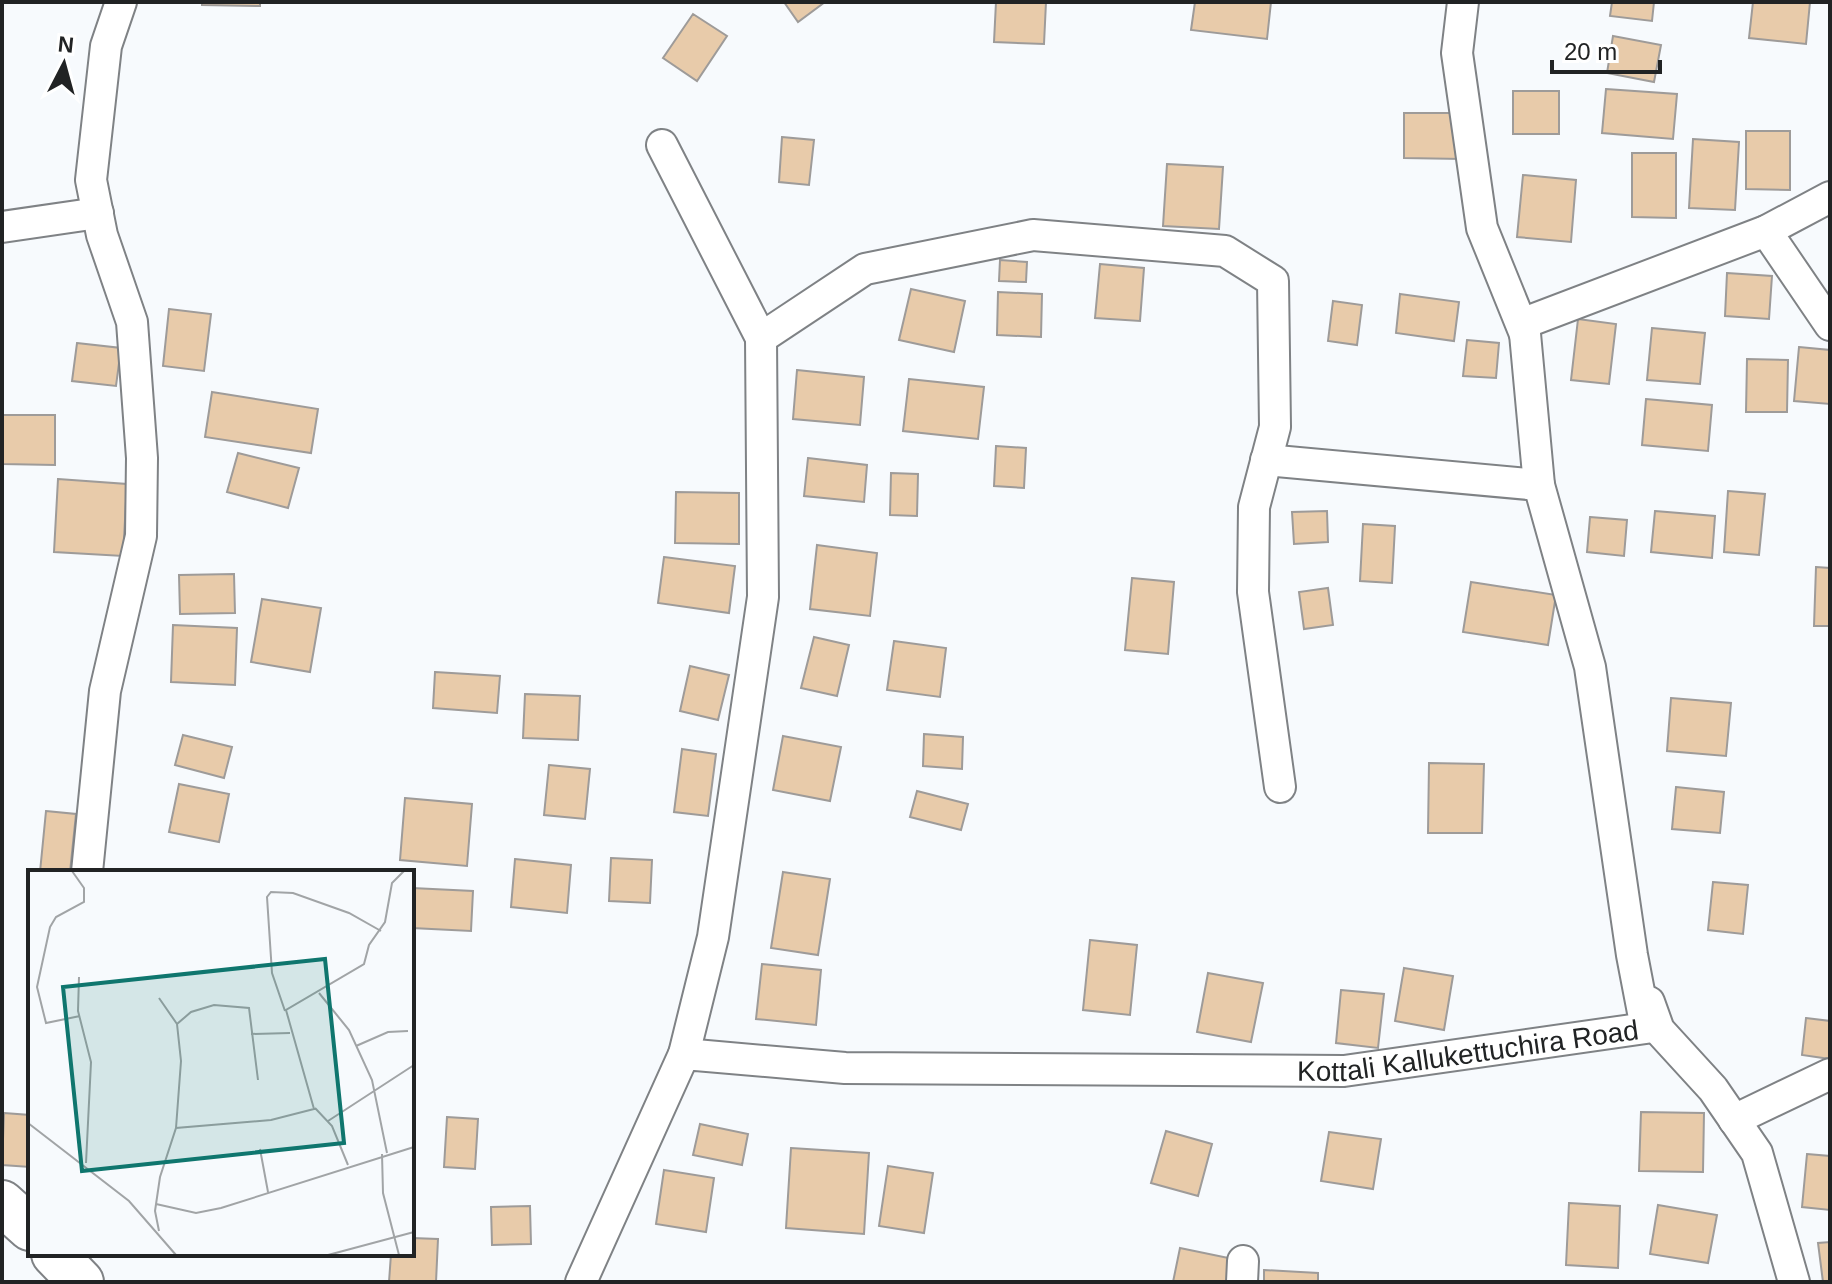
<svg xmlns="http://www.w3.org/2000/svg" width="1832" height="1284" viewBox="0 0 1832 1284" font-family="Arial,sans-serif">
<style>
.building{fill:#e8cbaa;stroke:#9e9b99;stroke-width:2}
.lines{fill:none;stroke-linecap:round;stroke-linejoin:round}
.street-casing{stroke:#7f8285;stroke-width:34}
.secondary-casing{stroke:#7f8285;stroke-width:48}
.street{stroke:#fff;stroke-width:30}
.secondary{stroke:#fff;stroke-width:44}
.labels{text-anchor:middle;dominant-baseline:central;stroke-width:8;stroke-linejoin:round;paint-order:stroke}
.street-label{font-size:28px;fill:#212324;stroke:#fff}
.inset-road{fill:none;stroke:#a1a4a6;stroke-width:2}
.view{fill:#0f766e;fill-opacity:0.15;stroke:#0f766e;stroke-width:4}
.inset-edge{fill:none;stroke:#212324;stroke-width:4}
</style>
<rect width="100%" height="100%" fill="#f7fafd"/>
<!-- building -->
<path class="building" d="M202,2H260V6L202,5Z
M784,2H825L798,22Z
M996,2H1046L1044,44L994,42Z
M1195,2H1271L1267,39L1191,30Z
M1612,2H1654L1652,21L1610,16Z
M1753,2H1810L1806,44L1749,38Z
M693,14L727,36L697,81L663,58Z
M1613,36L1661,45L1654,82L1607,73Z
M1606,89L1677,94L1673,139L1602,133Z
M1513,91H1559V134H1513Z
M1404,113H1462V159L1404,158Z
M1746,131H1790V190L1746,189Z
M782,137L814,140L809,185L779,182Z
M1693,139L1739,142L1735,210L1689,208Z
M1632,153H1676V218L1632,217Z
M1167,164L1223,167L1219,229L1163,226Z
M1523,175L1576,180L1571,242L1517,237Z
M1000,260L1027,262L1026,282L999,281Z
M1100,264L1144,268L1140,321L1095,318Z
M1727,273L1772,276L1769,319L1725,316Z
M911,289L965,301L954,352L899,340Z
M998,292L1042,294L1041,337L997,335Z
M1400,294L1459,302L1454,341L1396,333Z
M1333,301L1362,305L1357,345L1328,341Z
M169,309L211,314L204,371L163,366Z
M1578,319L1616,324L1609,384L1571,380Z
M1652,328L1705,333L1700,384L1647,380Z
M1467,340L1499,343L1496,378L1463,376Z
M77,343L121,348L116,386L72,381Z
M1799,347L1830,350V404L1794,401Z
M1747,359L1788,360L1787,412H1746Z
M797,370L864,377L860,425L793,419Z
M909,379L984,387L978,439L903,431Z
M212,392L318,409L311,453L205,437Z
M1646,399L1712,405L1708,451L1642,445Z
M2,415H55V465L2,464Z
M996,446L1026,448L1024,488L994,486Z
M238,453L299,468L288,508L227,492Z
M808,458L867,465L864,502L804,496Z
M891,473L918,474L917,516L890,515Z
M58,479L127,484L123,556L54,552Z
M1728,491L1765,494L1759,555L1724,552Z
M676,492L739,493V544L675,543Z
M1327,511L1328,542L1294,544L1292,512Z
M1655,511L1715,516L1712,558L1651,552Z
M1590,517L1627,520L1624,556L1587,552Z
M1363,524L1395,526L1392,583L1360,581Z
M817,545L877,553L870,616L810,609Z
M664,557L735,566L729,613L658,603Z
M1816,567L1830,568V626H1814Z
M234,574L235,613L180,614L179,575Z
M1132,578L1174,582L1168,654L1125,650Z
M1471,582L1556,595L1548,645L1463,632Z
M1328,588L1333,625L1304,629L1299,592Z
M262,599L321,608L310,672L251,662Z
M173,625L237,628L235,685L171,682Z
M814,637L849,645L837,696L801,688Z
M894,641L946,648L940,697L887,690Z
M690,666L729,675L718,720L680,711Z
M435,672L500,676L497,713L433,708Z
M525,694L580,696L578,740L523,738Z
M1671,698L1731,703L1726,756L1667,751Z
M924,734L963,737L962,769L923,766Z
M183,735L232,747L224,778L175,765Z
M783,736L841,747L830,801L773,790Z
M682,749L716,754L708,816L674,812Z
M1429,763L1484,764L1482,833H1428Z
M549,765L590,769L585,819L544,815Z
M179,784L229,794L219,842L169,832Z
M1676,787L1724,792L1720,833L1672,829Z
M917,791L968,804L961,830L910,817Z
M405,798L472,804L467,866L400,860Z
M46,811L76,814L70,872H40Z
M611,858L652,860L650,903L609,901Z
M515,859L571,865L567,913L511,907Z
M783,872L830,879L818,955L771,948Z
M1713,882L1748,885L1743,934L1708,930Z
M412,888L473,891L471,931L412,928Z
M1090,940L1137,945L1130,1015L1083,1010Z
M762,964L821,970L816,1025L756,1019Z
M1404,968L1453,976L1444,1030L1395,1021Z
M1208,973L1263,983L1251,1042L1197,1032Z
M1341,990L1384,994L1378,1048L1336,1043Z
M1806,1018L1830,1021V1059L1802,1055Z
M1641,1112L1704,1113L1703,1172L1639,1171Z
M4,1113L30,1115V1167L2,1165Z
M447,1117L478,1119L475,1169L444,1167Z
M700,1124L748,1134L742,1165L693,1155Z
M1166,1131L1212,1144L1198,1196L1151,1183Z
M1329,1132L1381,1139L1373,1189L1321,1181Z
M791,1148L869,1153L864,1234L786,1228Z
M1807,1154L1830,1156V1210L1802,1207Z
M888,1166L933,1173L924,1233L879,1226Z
M664,1170L714,1178L706,1232L656,1224Z
M1569,1203L1620,1206L1618,1268L1566,1265Z
M1658,1205L1717,1215L1708,1263L1650,1254Z
M530,1206L531,1244L492,1245L491,1207Z
M412,1238L438,1239L436,1282H389L391,1254H412Z
M1830,1242V1282H1823L1818,1243Z
M1180,1248L1243,1261L1239,1282H1173Z
M1264,1270L1318,1273V1282H1264Z"/>
<g class="lines">
<!-- street casing -->
<g class="street-casing">
<g id="street">
<path d="M1463,2L1457,53L1482,228L1525,334"/>
<path d="M662,145L761,338"/>
<path d="M2,227L98,213"/>
<path d="M1766,231L1830,325"/>
<path d="M1266,460L1539,485"/>
<path d="M87,872L105,691L141,536L142,458L132,322L102,235L91,180L106,46L121,2"/>
<path d="M1649,1002L1659,1030L1713,1089L1757,1153L1794,1282"/>
<path d="M684,1054L713,937L763,597L761,338L865,269L1033,235L1225,251L1273,281L1275,427L1254,507L1253,592L1280,787"/>
<path d="M1734,1120L1830,1074"/>
<path id="s1" d="M581,1282L684,1054L845,1068L1344,1071L1646,1028L1632,955L1590,667L1539,485L1524,323L1766,231L1830,197"/>
<path d="M1242,1282L1243,1261"/>
</g>
</g>
<!-- secondary casing -->
<g class="secondary-casing">
<path id="secondary" d="M2,1203L30,1228
M54,1254L81,1282"/>
</g>
<!-- street -->
<use href="#street" class="street"/>
<!-- secondary -->
<use href="#secondary" class="secondary"/>
</g>
<g class="labels">
<!-- street labels -->
<g class="street-label">
<text stroke="none"><textPath href="#s1" startOffset="1036">Kottali Kallukettuchira Road</textPath></text>
</g>
</g>
<!-- overview -->
<g transform="translate(28 870)">
<rect width="386" height="386" fill="#f7fafd"/>
<path class="inset-road" d="M44,1L56,18V32L28,47L22,57L9,117L18,153L52,146M51,107L50,141L63,192L58,293M291,123L321,160L344,210L359,283M131,128L149,154M257,141L244,103L239,27L243,22L265,23L321,43L353,61M223,164L262,163M328,176L360,162L380,161M287,238L304,256L320,295M300,251L386,195M0,253L101,331L148,385M148,258L153,191L149,154L163,142L186,135L221,138L230,210M232,279L240,322M354,284L355,323L371,385M128,334L168,343L193,338L386,277M131,361L127,341L132,307L148,258L243,250L286,239L258,140L336,94L341,75L357,52L364,13L376,1M300,385L386,362"/>
<path class="view" d="M297,89L316,273L54,301L35,117Z"/>
<rect width="386" height="386" class="inset-edge"/>
</g>
<!-- border -->
<rect width="1832" height="1284" fill="none" stroke="#212324" stroke-width="8"/>
<!-- north arrow -->
<g transform="translate(64 64) rotate(6)" stroke="#ffffff" stroke-width="6" paint-order="stroke">
<path d="M0-6L14 30L0 20L-14 30Z" fill="#212324"/>
<text y="-12" font-size="22" font-weight="bold" text-anchor="middle" fill="#212324">N</text>
</g>
<!-- scale -->
<path d="M1552 60v12h108v-12" fill="none" stroke="#212324" stroke-width="4"/>
<text x="1564" y="60" font-size="24" fill="#212324" stroke="#ffffff" stroke-width="6" paint-order="stroke">20 m</text>
</svg>
